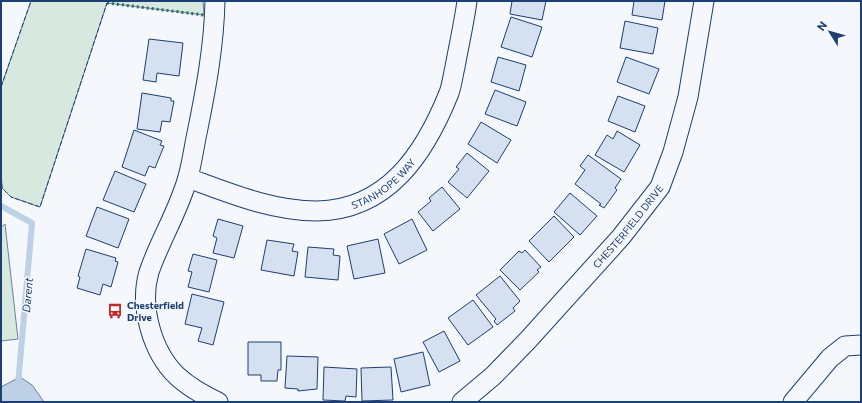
<svg xmlns="http://www.w3.org/2000/svg" width="862" height="403" viewBox="0 0 862 403" font-family="Commissioner,sans-serif">
<style>
.green{fill:#d7e8df;stroke:#687fa3}
.water{fill:#bed0e5;stroke:#687fa3}
.lines{fill:none;stroke-linecap:round;stroke-linejoin:round}
.stream{stroke:#bed0e5;stroke-width:6}
.building{fill:#d5e0f0;stroke:#1d3f73}
.street-casing{stroke:#1d3f73;stroke-width:21}
.street{stroke:#f4f7fb;stroke-width:19}
.hedge{stroke:#2c6c60;stroke-width:3;stroke-dasharray:2 3;stroke-linecap:butt}
.fence{stroke:#1d3f73;stroke-width:1;stroke-dasharray:5 2;stroke-linecap:butt}
.labels{text-anchor:middle;dominant-baseline:central;stroke-width:3;stroke-linejoin:round;paint-order:stroke}
.street-label{font-size:10px;fill:#1d3f73;stroke:#f4f7fb}
.poi-label{font-size:10px;font-weight:bold;fill:#1d3f73;stroke:#f4f7fb;text-anchor:start}
.water-label{font-size:11px;font-style:italic;fill:#1d3f73;stroke:#f4f7fb}
</style>
<rect width="100%" height="100%" fill="#f4f7fb"/>
<!-- green -->
<path class="green" d="M31,1H203L204,15L107,3L40,207L11,197L2,188L1,170V87Z
M5,224L18,339L1,341V227Z"/>
<!-- water -->
<path class="water" d="M20,377L32,385L44,402H1V387Z"/>
<g class="lines">
<!-- stream -->
<path class="stream" d="M1,206L32,223L18,385"/>
</g>
<!-- building -->
<path class="building" d="M512,1H546L542,20L510,14Z
M634,1H665L662,20L632,15Z
M511,17L542,27L532,57L501,47Z
M625,21L658,28L653,54L620,48Z
M149,39L183,43L179,76L157,73L156,82L143,80Z
M498,57L526,65L519,91L491,82Z
M626,57L659,69L649,94L617,82Z
M495,90L526,102L517,126L485,114Z
M142,93L171,98V101H174L170,122L162,121L160,132L137,129Z
M618,96L645,106L635,132L608,121Z
M481,122L511,140L497,163L468,144Z
M134,130L162,141L160,145L164,146L155,168L149,166L145,176L122,167Z
M617,131L640,145L624,172L595,155L607,135L613,139Z
M467,153L489,171L467,198L448,182L459,169L456,167Z
M588,155L621,179L615,188L617,190L604,208L599,205L601,204L575,184L585,170L580,166Z
M115,171L146,184L134,212L103,200Z
M442,187L460,209L433,231L418,212L431,201L429,198Z
M570,193L597,216L580,235L554,212Z
M97,207L129,219L118,248L86,236Z
M554,216L574,237L549,262L529,241Z
M218,219L243,226L234,258L213,253L217,238L213,236Z
M412,219L427,250L399,264L384,234Z
M378,239L385,273L354,279L347,246Z
M267,240L294,244L292,251L298,252L294,276L261,270Z
M308,247L334,249L333,255L340,256L338,280L305,277Z
M86,249L116,258L115,261L118,262L111,287L103,284L100,295L77,288L80,277L78,276Z
M525,250L541,267L537,270L539,272L520,290L500,270L519,251L522,253Z
M193,254L217,260L209,292L188,287L192,272L188,271Z
M500,276L520,301L513,308L515,311L497,325L494,321L496,319L476,295Z
M192,294L224,302L213,345L198,341L202,328L185,324Z
M473,300L493,327L468,345L448,318Z
M444,331L460,361L439,372L423,342Z
M248,342H281V370H278L277,381H261V375H248Z
M423,352L430,385L401,392L394,359Z
M287,356L318,357L317,389L298,391V389L285,388Z
M324,367L357,369L356,397L346,396L345,401L323,400Z
M391,367L393,400L362,401L361,368Z"/>
<g class="lines">
<!-- street casing -->
<g class="street-casing">
<g id="street">
<path d="M215,1C214,46 206,89 197,133C194,147 192,163 188,177C179,210 160,240 149,272C139,306 152,352 177,376C189,387 203,395 218,402"/>
<path id="s1" d="M188,178C229,193 272,211 317,211C388,210 425,153 449,93C452,85 453,75 455,67C459,45 464,23 467,1"/>
<path id="s2" d="M462,402L493,376L528,340L621,237L660,187L673,152L688,97L704,1"/>
<path d="M793,402L830,358L845,346L861,345"/>
</g>
</g>
<!-- street -->
<use href="#street" class="street"/>
<!-- hedge -->
<path class="hedge" d="M107,3L204,15"/>
<!-- fence -->
<path class="fence" d="M1,87L31,1
M1,170L2,188L11,197L40,207L107,3"/>
</g>
<!-- icons -->
<defs>
<g id="bus-bare" transform="scale(1.2)"><path d="M-5-6H5V4H4V6H2V4H-2V6H-4V4H-5ZM-3.5-4V0h7V-4ZM-3.5 1.2v1.5H-2V1.2ZM2 1.2v1.5H3.5V1.2Z" fill="#c62828" stroke="#f4f7fb" stroke-width="2.5" paint-order="stroke"/></g>
</defs>
<g fill-rule="evenodd">
<use href="#bus-bare" x="115" y="311"/>
</g>
<g class="labels">
<!-- street labels -->
<g class="street-label">
<text stroke="none"><textPath href="#s1" startOffset="208">STANHOPE WAY</textPath></text>
<text stroke="none"><textPath href="#s2" startOffset="242">CHESTERFIELD DRIVE</textPath></text>
</g>
<!-- poi labels -->
<g class="poi-label">
<text x="127" y="305">Chesterfield<tspan x="127" dy="12">Drive</tspan></text>
</g>
<!-- water labels -->
<g class="water-label">
<text transform="translate(27 295) rotate(-85)">Darent</text>
</g>
</g>
<!-- border -->
<rect width="862" height="403" fill="none" stroke="#1d3f73" stroke-width="4"/>
<!-- north arrow -->
<g transform="translate(830 32) rotate(307)" stroke="#f4f7fb" stroke-width="3" paint-order="stroke">
<path d="M0-3L7 15L0 10L-7 15Z" fill="#1d3f73"/>
<text y="-6" font-size="11" font-weight="bold" text-anchor="middle" fill="#1d3f73">N</text>
</g>
</svg>
